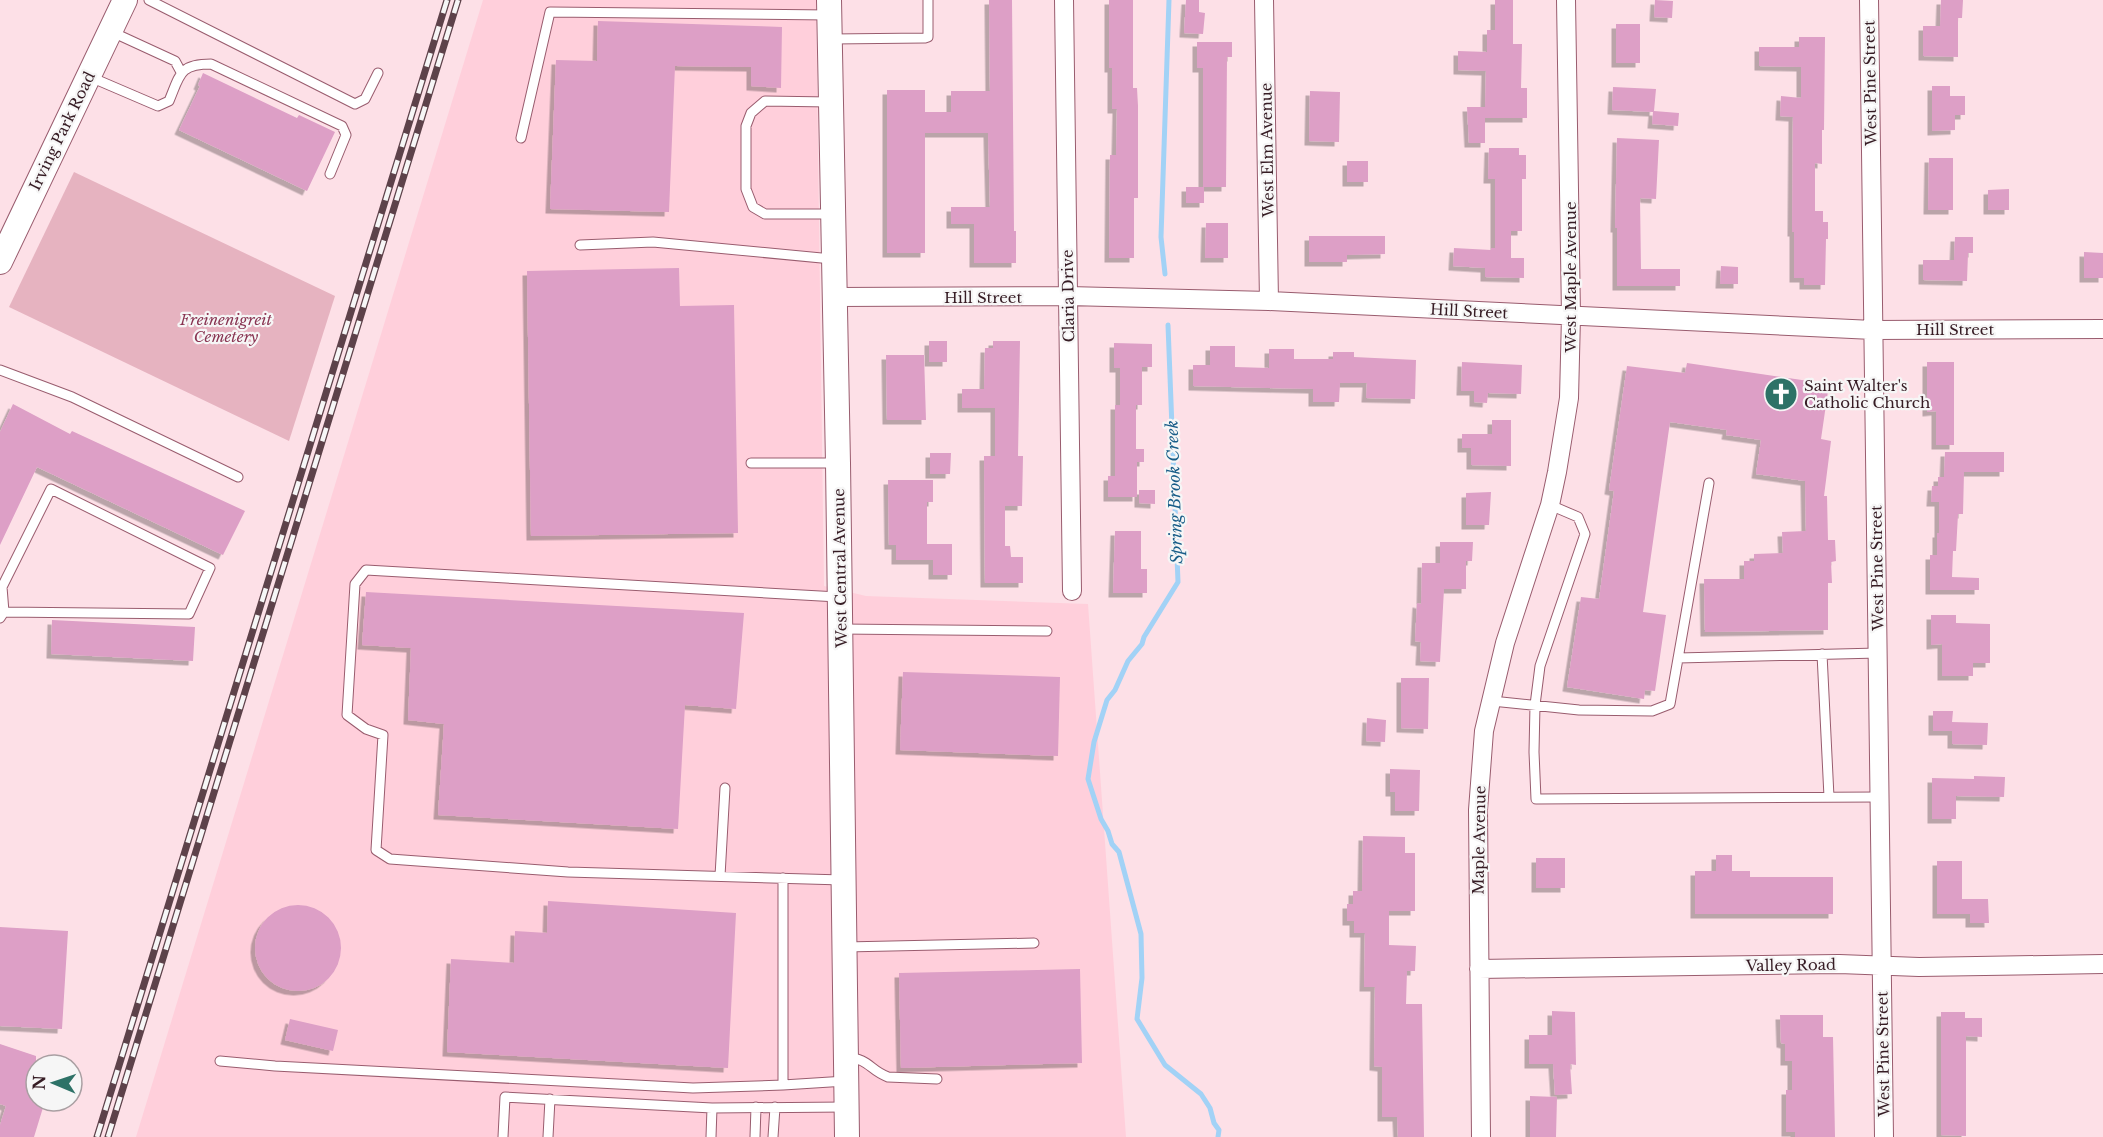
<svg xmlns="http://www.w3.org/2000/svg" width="2103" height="1137" viewBox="0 0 2103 1137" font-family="'Libre Baskerville',serif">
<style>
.built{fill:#ffcfdb}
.green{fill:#e6b3c0}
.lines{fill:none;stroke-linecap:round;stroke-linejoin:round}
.stream{stroke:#a2d2f6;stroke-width:5}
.building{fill:#dd9fc6;filter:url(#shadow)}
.lane-casing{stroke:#995c6e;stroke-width:11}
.street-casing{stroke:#995c6e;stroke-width:20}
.secondary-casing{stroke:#995c6e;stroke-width:26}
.lane{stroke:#fff;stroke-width:9}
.street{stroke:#fff;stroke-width:18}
.secondary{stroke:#fff;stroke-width:24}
.rail-casing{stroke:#5d424a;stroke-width:7}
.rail{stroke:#f6f6f6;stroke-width:4.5;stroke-dasharray:14;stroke-linecap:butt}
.labels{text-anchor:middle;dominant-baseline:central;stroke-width:4.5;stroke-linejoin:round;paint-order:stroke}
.street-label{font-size:15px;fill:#361c24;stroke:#f6f6f6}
.park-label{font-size:15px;font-style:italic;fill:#883351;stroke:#f6f6f6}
.poi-label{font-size:15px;fill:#361c24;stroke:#f6f6f6;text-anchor:start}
.water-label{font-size:16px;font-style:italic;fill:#185d88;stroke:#f6f6f6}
</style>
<defs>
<filter id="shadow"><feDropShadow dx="-4.5" dy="4.5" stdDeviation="0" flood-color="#0004"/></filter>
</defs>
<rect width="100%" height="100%" fill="#fde0e7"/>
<!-- built -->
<path class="built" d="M483,0H816L824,586L866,596L1088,604L1126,1137H136Z"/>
<!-- green -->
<path class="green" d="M74,172L335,296L289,441L9,307Z"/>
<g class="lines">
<!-- stream -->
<path class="stream" d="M1165,274L1161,237L1169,0
M1168,325L1178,582L1144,637L1142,644L1128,661L1115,690L1107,700L1094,742L1088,779L1101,819L1108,831L1112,844L1119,852L1141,934L1142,978L1137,1019L1165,1065L1201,1094L1210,1108L1214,1123L1219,1130L1218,1137"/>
</g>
<!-- building -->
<path class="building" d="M989,0H1012L1014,231H1016V263H974V224H951V207H990L988,133H925V253H887V90H925V112H951V91H990Z
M1109,0H1133V88H1137L1138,106V198H1134V258H1109L1110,155H1116L1117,109H1112V68H1109Z
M1186,0H1199V12L1205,13L1203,34L1184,33Z
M1495,0H1513V44H1522L1521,88H1527V118H1485V143H1469L1467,107H1485L1486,71L1458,70V51L1487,52V30H1495Z
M1655,0L1673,1L1672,18L1654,17Z
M1941,0H1963L1962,18H1958V57L1923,56V26H1940Z
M598,21L782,27L781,88L751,86V67L675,66L669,212L550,209L556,60L597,61Z
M1616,24H1640V63H1616Z
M1799,37H1825L1824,130H1822V164L1815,163V211H1823V222H1828V239H1826L1825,285H1804V278H1794V232H1792L1793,117L1780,116L1781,96L1801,98V67L1759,66V47H1799Z
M1197,42H1232V57H1227L1226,187H1203V68H1197Z
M203,73L297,118L299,115L335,132L307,191L179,130L200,86L198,85Z
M1932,86H1950V96H1965V115H1955V130L1932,131Z
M1613,87L1656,89L1654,111L1679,113L1678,126L1652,124L1653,112L1612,110Z
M1310,91L1340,92L1339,142L1309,141Z
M1617,138L1659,140L1656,199L1640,198L1641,269H1680V286H1617V228H1615Z
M1489,148H1519V155H1526V179H1522V231H1511V258H1524V278L1485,277V268L1453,266L1454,248L1491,250V248H1495V179H1488Z
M1929,158H1953V210H1928Z
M1347,161H1368V182H1347Z
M1186,187H1204V203H1186Z
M2009,189V210H1988V190Z
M1206,223H1228V258H1205Z
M1309,236H1385V254L1347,255V262H1309Z
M1955,237H1973V253H1968L1967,281L1923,280V260H1954Z
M2084,252L2103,253V278H2084Z
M1721,266L1738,267V284H1720Z
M679,268L680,306L734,305L738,533L531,536L527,271Z
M929,341H947V362H929Z
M993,341H1020L1018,456H1023L1022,506H1005V546H1010L1011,557H1023V583H985L984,456H995V408H962V389H984L985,348H993Z
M1114,343L1152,344V367H1142V405H1136V449H1144V462H1137V497H1108V476H1115V405H1120V368H1114Z
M1210,346H1235V367L1269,368V349H1294V359H1333V352H1354V357L1416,360L1415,399L1366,398L1367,383H1340L1339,402H1313V389L1193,386V365H1210Z
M886,355H924L926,420H887Z
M1462,362L1522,365L1521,394L1488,393L1487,403L1474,402V391H1461Z
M1927,362H1954V445H1936V411L1927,412Z
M1687,363L1829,384L1821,439L1831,441L1824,496H1827L1828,540H1835L1836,561L1831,562L1832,583H1828V630L1705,632L1704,579H1744V561H1754V554L1783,553L1782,532L1806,531L1805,481L1756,474L1761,440L1726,435L1727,430L1670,422L1643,612L1666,615L1655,691L1645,690L1644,699L1567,687L1581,597L1599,599L1614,491L1609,490L1627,366L1685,373Z
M13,404L70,434L72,431L245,511L223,555L37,467L0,545V432Z
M1492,420H1511V466L1471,465V448H1462V434H1492Z
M1945,452H2004V472H1964L1963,514H1958L1956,551H1953L1952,577L1979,578V590H1930V555H1937V533H1939V502H1931L1932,486H1938V477H1944Z
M930,453H951L950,474H930Z
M888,480H933V502H927V544H952V575H933V560H896V545H889Z
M1139,490H1155V504L1139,503Z
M1491,492L1489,525H1466V493Z
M1115,531H1141V569H1147V593H1113Z
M1440,542H1473L1472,561H1466V589H1444L1440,662L1420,661L1421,642L1415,641L1417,603L1421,604L1422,563H1440Z
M366,592L744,613L736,709L685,705L678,829L438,815L444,724L408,720L411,648L362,645Z
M1931,615H1956V623L1990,624V663H1973V676H1942V644L1931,645Z
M52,620L195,627L193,661L51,654Z
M903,672L1060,677L1058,756L900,750Z
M1401,678H1429L1428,729L1401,728Z
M1933,711H1953L1952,722L1988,723L1987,745L1952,744V731H1933Z
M1367,718L1386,720L1385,742L1366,741Z
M1390,769L1420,770L1419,811H1395V792H1390Z
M1974,776L2005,777L2004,797L1956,796V819H1932V778L1974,779Z
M1363,836L1405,837V853H1415V911H1389V945L1416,946L1415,971H1407L1406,1004H1422L1424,1137H1398L1397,1117H1382V1067L1374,1066L1375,987H1364L1365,933H1354V921H1347V904H1353V891H1362Z
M1716,855H1732V871H1750V877H1833V914H1695V871H1716Z
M1536,858H1565V888H1536Z
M1937,861H1962V899H1988L1989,923H1970V914H1937Z
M548,901L736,913L728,1068L447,1052L451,959L514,963L515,931L547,933Z
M255 948a43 43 0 1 1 86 0a43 43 0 1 1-86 0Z
M0,927L68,931L62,1029L0,1026Z
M1080,969L1082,1063L901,1068L899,973Z
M1552,1011L1575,1012L1576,1065L1570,1064L1572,1094L1555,1095L1553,1064H1529V1035H1552Z
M1941,1012H1965V1018H1982V1037L1966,1036V1136L1941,1135Z
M1780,1015H1823V1037H1833L1835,1137H1795V1132H1786V1090H1792V1061H1785V1044L1781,1043Z
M290,1019L338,1030L333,1051L285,1040Z
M0,1044L36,1056V1101H45L34,1137H0V1125L6,1106L0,1104Z
M1530,1096L1557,1097L1556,1137H1530Z"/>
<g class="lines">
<!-- lane casing -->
<g class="lane-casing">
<path id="lane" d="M149,0L355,104L365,99L378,73
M112,32L175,61L181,72
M832,39L925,38L928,37V0
M88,76L158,106L169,101C180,75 179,64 211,64L342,126L346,135L330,174
M830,102L765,101L751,113L746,126V189L753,207L765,214H831
M521,138L550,12L829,15
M580,245L653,242L832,259
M0,370L72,397L238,477
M751,463H836
M1550,505L1578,517L1585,534L1540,666L1535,705L1534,752L1536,799L1879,797
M838,597L366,570L355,584L347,715L366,729L383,735L376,850L390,859L568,872L843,880
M0,618L4,612L2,587L51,489L210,568L189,614L4,612
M840,629L1047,631
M1822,654L1829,797
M1678,658L1878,653
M1492,701L1579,710L1652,711L1670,704L1709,483
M720,876L725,788
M845,947L1034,943
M846,1057C870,1059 869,1070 888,1077L937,1079
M220,1061L275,1066L693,1088L783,1085V878
M783,1085L846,1081
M503,1137L505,1097L712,1108L846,1107
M548,1137L550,1099
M711,1137L712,1108
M755,1137L756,1107
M773,1137L775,1107"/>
</g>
<!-- street casing -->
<g class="street-casing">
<path id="street" d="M1064,0L1072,591
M1264,0L1269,301
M1869,0L1884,1137
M835,297L1068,296L1269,301L1873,330L2103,329
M1479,969L1839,964L1919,967L2103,964
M1481,1137L1478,810L1484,731L1505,643L1550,505L1557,472L1569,398L1571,316L1566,0"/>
</g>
<!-- secondary casing -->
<g class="secondary-casing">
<path id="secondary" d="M829,0L838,463L847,1137
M0,262L125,0"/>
</g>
<!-- lane -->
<use href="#lane" class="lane"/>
<!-- street -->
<use href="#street" class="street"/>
<!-- secondary -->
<use href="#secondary" class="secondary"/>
<!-- rail casing -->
<g class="rail-casing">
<path id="rail" d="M97,1137L447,0
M108,1137L458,0"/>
</g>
<!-- rail -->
<use href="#rail" class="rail"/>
</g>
<!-- icons -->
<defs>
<g id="church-disc" transform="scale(1.725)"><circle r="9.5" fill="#2d7267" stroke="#f6f6f6"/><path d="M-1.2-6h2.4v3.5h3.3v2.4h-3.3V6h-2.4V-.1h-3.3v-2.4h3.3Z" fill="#fff"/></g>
</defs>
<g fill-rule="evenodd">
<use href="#church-disc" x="1781" y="394"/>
</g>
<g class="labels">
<!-- street labels -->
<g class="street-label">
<text transform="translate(1870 83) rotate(-91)">West Pine Street</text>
<text transform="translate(62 131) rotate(-64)">Irving Park Road</text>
<text transform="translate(1267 150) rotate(-91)">West Elm Avenue</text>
<text transform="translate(1570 277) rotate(-90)">West Maple Avenue</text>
<text transform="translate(1068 296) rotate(-91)">Claria Drive</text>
<text x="983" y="297">Hill Street</text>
<text transform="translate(1469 311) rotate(3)">Hill Street</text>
<text x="1955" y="329">Hill Street</text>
<text transform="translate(840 568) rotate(-91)">West Central Avenue</text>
<text transform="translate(1877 568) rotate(-91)">West Pine Street</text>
<text transform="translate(1479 840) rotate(-89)">Maple Avenue</text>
<text transform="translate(1791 965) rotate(-1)">Valley Road</text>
<text transform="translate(1883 1054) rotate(-91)">West Pine Street</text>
</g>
<!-- park labels -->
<g class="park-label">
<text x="226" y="319">Freinenigreit<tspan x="226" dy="17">Cemetery</tspan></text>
</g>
<!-- poi labels -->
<g class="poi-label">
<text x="1804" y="385">Saint Walter's<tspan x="1804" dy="17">Catholic Church</tspan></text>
</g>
<!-- water labels -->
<g class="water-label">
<text transform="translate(1174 492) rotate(-92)">Spring Brook Creek</text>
</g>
</g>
<!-- north arrow -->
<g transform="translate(54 1083) rotate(272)"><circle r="28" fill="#f6f6f6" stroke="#a99fa2" stroke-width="1.5"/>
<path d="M0-4.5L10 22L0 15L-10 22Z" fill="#2d7267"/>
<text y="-9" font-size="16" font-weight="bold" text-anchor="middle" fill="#361c24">N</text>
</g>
</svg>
